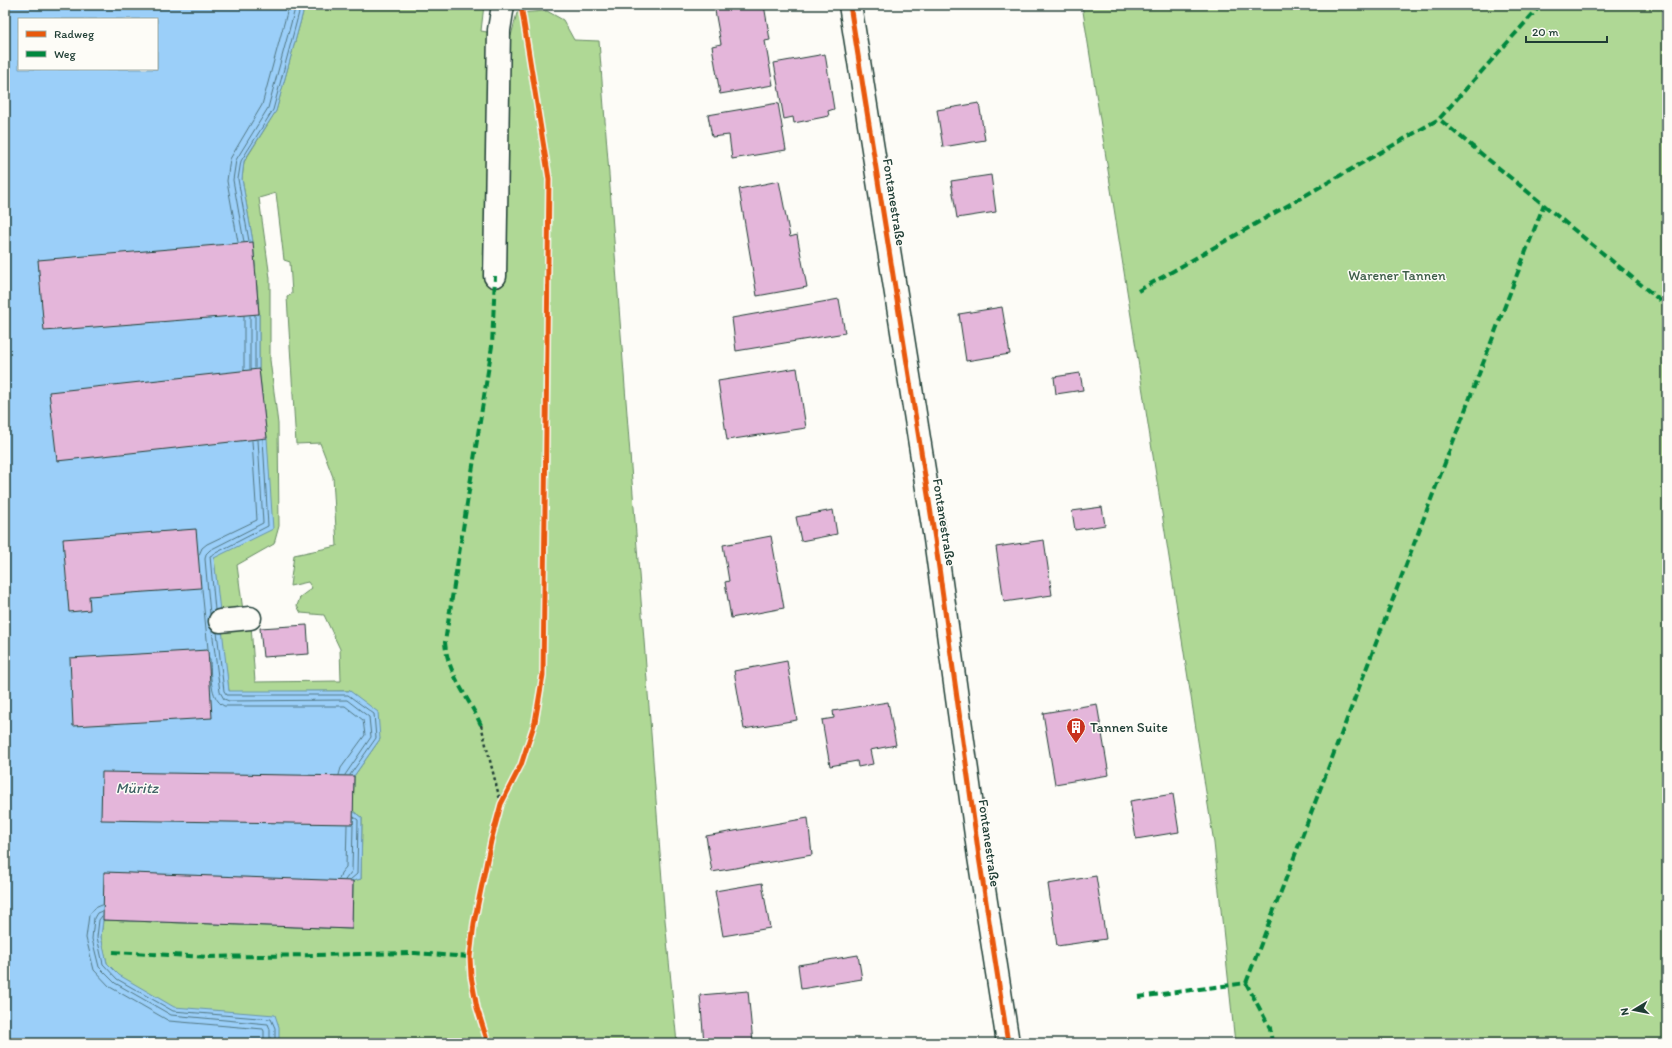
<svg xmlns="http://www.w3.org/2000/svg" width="1672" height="1048" viewBox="0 0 1672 1048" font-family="Itim,sans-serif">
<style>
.green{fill:#afd895;stroke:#678a64}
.water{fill:#9bcff9;stroke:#6995aa;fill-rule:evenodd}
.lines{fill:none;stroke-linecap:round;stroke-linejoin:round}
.shore{stroke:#517783;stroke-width:1}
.building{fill:#e4b6da;stroke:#1f3d34}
.minor-casing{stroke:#1f3d34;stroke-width:25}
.path{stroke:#1f3d34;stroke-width:2.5;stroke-dasharray:3 3;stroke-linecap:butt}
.minor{stroke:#fdfcf7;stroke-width:22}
.quiet{stroke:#00873e;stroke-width:4;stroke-dasharray:8 4;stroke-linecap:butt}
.cycleway-casing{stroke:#fdfcf7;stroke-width:8}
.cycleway{stroke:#e8590c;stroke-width:5}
.labels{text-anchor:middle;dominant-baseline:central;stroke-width:3;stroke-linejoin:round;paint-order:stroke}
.street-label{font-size:14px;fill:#1f3d34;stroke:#fdfcf7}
.park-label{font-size:14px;fill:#3c5c47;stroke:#fdfcf7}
.poi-label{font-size:14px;fill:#1f3d34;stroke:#fdfcf7;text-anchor:start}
.water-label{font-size:15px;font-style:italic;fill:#3e6265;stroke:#fdfcf7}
</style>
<rect width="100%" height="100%" fill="#fdfcf7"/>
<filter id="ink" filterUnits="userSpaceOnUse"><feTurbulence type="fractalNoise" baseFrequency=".025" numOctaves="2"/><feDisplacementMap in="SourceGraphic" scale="8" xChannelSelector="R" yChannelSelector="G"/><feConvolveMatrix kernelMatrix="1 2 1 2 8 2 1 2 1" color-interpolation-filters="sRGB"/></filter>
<g filter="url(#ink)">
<!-- green -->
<path class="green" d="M305,5H484L481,31L511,36L517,13L547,11L563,20L574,40L599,41L665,920L677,1043H113L119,975L107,963L101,937L103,920L352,929L353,881L361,879L362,818L353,811L354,776L380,739L350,691L229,692L221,628L251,625L255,682L341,681L340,649L324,615L301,613L297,606L300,597L312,588L308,582L290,586L294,555L337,546L333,477L320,443L296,444L287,297L292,294L290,262L284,260L276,193L259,198L270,278V360L278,424L279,526L274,544L237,565L243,611L219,613L214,558L259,369V314L253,242L242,179L244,162L276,111Z
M1082,5H1667V1043H1235L1214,843Z"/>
<!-- water -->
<path class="water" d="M5,5H305L276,111L244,161L242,179L253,242L259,314V369L267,438L273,529L214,558L229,691H350L378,712L380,739L354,776L353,811L362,818L361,879L353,881L352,929L103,920L101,937L107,963L119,975L174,1007L275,1015L279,1027V1043H5ZM19,19H157V69H19Z"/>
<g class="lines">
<!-- shore -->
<path class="shore" d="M249,241L238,179L241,161L273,110L301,5
M238,242L227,181L230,159L262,105L289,5
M244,242L233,180L236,160L268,108L296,5
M255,368V315
M250,369V316
M244,370V316
M199,555L202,548L207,544L257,520L252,441
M202,589L208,649
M215,610L210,556L268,526L263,439
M210,614L205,559L206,554L210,550L263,523L258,440
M212,630L220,692L224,699L229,701L347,700L369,717L371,737L345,775
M217,632L224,691L227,695H348L374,714L376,738L350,775
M210,659C211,673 209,698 224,706H345L363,720L365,735L341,768L339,775
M339,879L341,873L346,867L347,825
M345,880L352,871L353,825
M350,880L357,874L358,820L354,817
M102,905L95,908L89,915L86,938L94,970L110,987L169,1021L263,1029L264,1031V1043
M102,911L97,913L94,918L92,939L99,967L115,983L171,1015L268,1024L270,1029V1043
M102,916L99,920L97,937L103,964L117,979L173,1011L271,1019L275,1028V1043"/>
</g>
<!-- building -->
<path class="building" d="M714,5H764L770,40L765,41L773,85L720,94L712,46L721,44Z
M825,54L834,109L828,111L829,116L794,123L793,117L784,119L774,63Z
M778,103L786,150L732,159L729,135L712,137L708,115Z
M979,103L985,140L943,147L937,110Z
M991,175L996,212L957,218L951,181Z
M779,181L790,237L797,235L807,287L757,296L739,189Z
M253,242L259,314L44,331L38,260Z
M839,299L845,333L736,351L732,318Z
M1002,307L1010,354L966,361L959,314Z
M797,368L806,428L727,440L718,381Z
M259,369L267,438L57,461L49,392Z
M1080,373L1083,390L1056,394L1054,377Z
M1102,507L1105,525L1075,530L1072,511Z
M833,510L837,534L801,541L796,517Z
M196,529L201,588L89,596L90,610L69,612L63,539Z
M771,536L784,608L731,618L725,582L729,581L723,545Z
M1044,540L1052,595L1004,602L996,547Z
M307,625L309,654L263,657L260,628Z
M208,650L212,718L73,726L70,658Z
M787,661L797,720L744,729L734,671Z
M888,702L896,745L870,750L873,764L858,767L857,761L830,766L822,720L834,718L833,711Z
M1097,704L1109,775L1055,784L1043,713Z
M102,772L354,776L353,824L101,820Z
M1173,794L1179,832L1136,839L1130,801Z
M808,818L812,855L712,872L706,836Z
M104,872L353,881L352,929L103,920Z
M1096,876L1106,939L1057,946L1048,884Z
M762,883L770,928L723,936L715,891Z
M858,955L862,979L801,989L798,965Z
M748,991L753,1043H704L700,995Z"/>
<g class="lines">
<!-- minor casing -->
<g class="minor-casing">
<path id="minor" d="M850,5L935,539L979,857L1008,1043
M495,276L499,30L503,5
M220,621L250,618"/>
</g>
<!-- path -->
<path class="path" d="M481,725L501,804"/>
<!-- minor -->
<use href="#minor" class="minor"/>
<!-- quiet -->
<path class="quiet" d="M1541,5L1439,119L1667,306
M1138,291L1439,119
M481,725C469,698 447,673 445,642L492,346L495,276
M113,952L209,957L415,953L470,957
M1246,983L1544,204
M1138,997L1246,983L1270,1028L1272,1043"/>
<!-- cycleway casing -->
<g class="cycleway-casing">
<path id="cycleway" d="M850,5L935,539L979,857L1008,1043
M488,1043L477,1008L471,976L470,957L474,923L491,841L501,804L521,765L535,722L543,675L549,179L521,5"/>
</g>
<!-- cycleway -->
<use href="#cycleway" class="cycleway"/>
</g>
</g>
<!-- icons -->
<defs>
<g id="building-pin" transform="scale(1)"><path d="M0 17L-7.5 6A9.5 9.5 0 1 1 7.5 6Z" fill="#c8321e" stroke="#fdfcf7"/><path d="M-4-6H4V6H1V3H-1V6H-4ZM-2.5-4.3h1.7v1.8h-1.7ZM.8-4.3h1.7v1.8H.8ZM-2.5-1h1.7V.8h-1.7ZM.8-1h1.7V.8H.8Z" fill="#fff"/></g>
</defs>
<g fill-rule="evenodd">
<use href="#building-pin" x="1076" y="727"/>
</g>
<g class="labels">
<!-- street labels -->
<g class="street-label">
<text transform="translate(894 202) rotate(81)">Fontanestraße</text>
<text transform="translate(944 522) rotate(81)">Fontanestraße</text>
<text transform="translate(989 843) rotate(82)">Fontanestraße</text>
</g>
<!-- park labels -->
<g class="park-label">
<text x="1397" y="275">Warener Tannen</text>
</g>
<!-- poi labels -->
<g class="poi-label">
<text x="1090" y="727">Tannen Suite</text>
</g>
<!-- water labels -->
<g class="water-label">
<text x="137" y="788">Müritz</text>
</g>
</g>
<!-- margin -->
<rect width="1672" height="1048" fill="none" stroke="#fdfcf7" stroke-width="20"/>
<rect x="10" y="10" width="1652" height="1028" fill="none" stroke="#1f3d34" stroke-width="1.5" filter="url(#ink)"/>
<!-- legend -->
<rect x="18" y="18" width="140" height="52" fill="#fdfcf7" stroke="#a4b0a9"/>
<rect x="26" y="31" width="20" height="6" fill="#e8590c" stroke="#a4b0a9"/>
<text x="54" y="38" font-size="12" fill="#1f3d34">Radweg</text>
<rect x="26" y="51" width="20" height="6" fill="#00873e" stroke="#a4b0a9"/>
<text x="54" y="58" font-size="12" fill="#1f3d34">Weg</text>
<!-- north arrow -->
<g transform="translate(1634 1010) rotate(260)" stroke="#fdfcf7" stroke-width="3" paint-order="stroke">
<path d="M0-3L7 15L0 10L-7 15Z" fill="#1f3d34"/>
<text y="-6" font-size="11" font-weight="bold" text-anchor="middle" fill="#1f3d34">N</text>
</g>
<!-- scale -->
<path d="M1526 36v6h81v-6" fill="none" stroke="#1f3d34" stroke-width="2"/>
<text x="1532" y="36" font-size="12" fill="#1f3d34" stroke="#fdfcf7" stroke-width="3" paint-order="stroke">20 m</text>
</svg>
